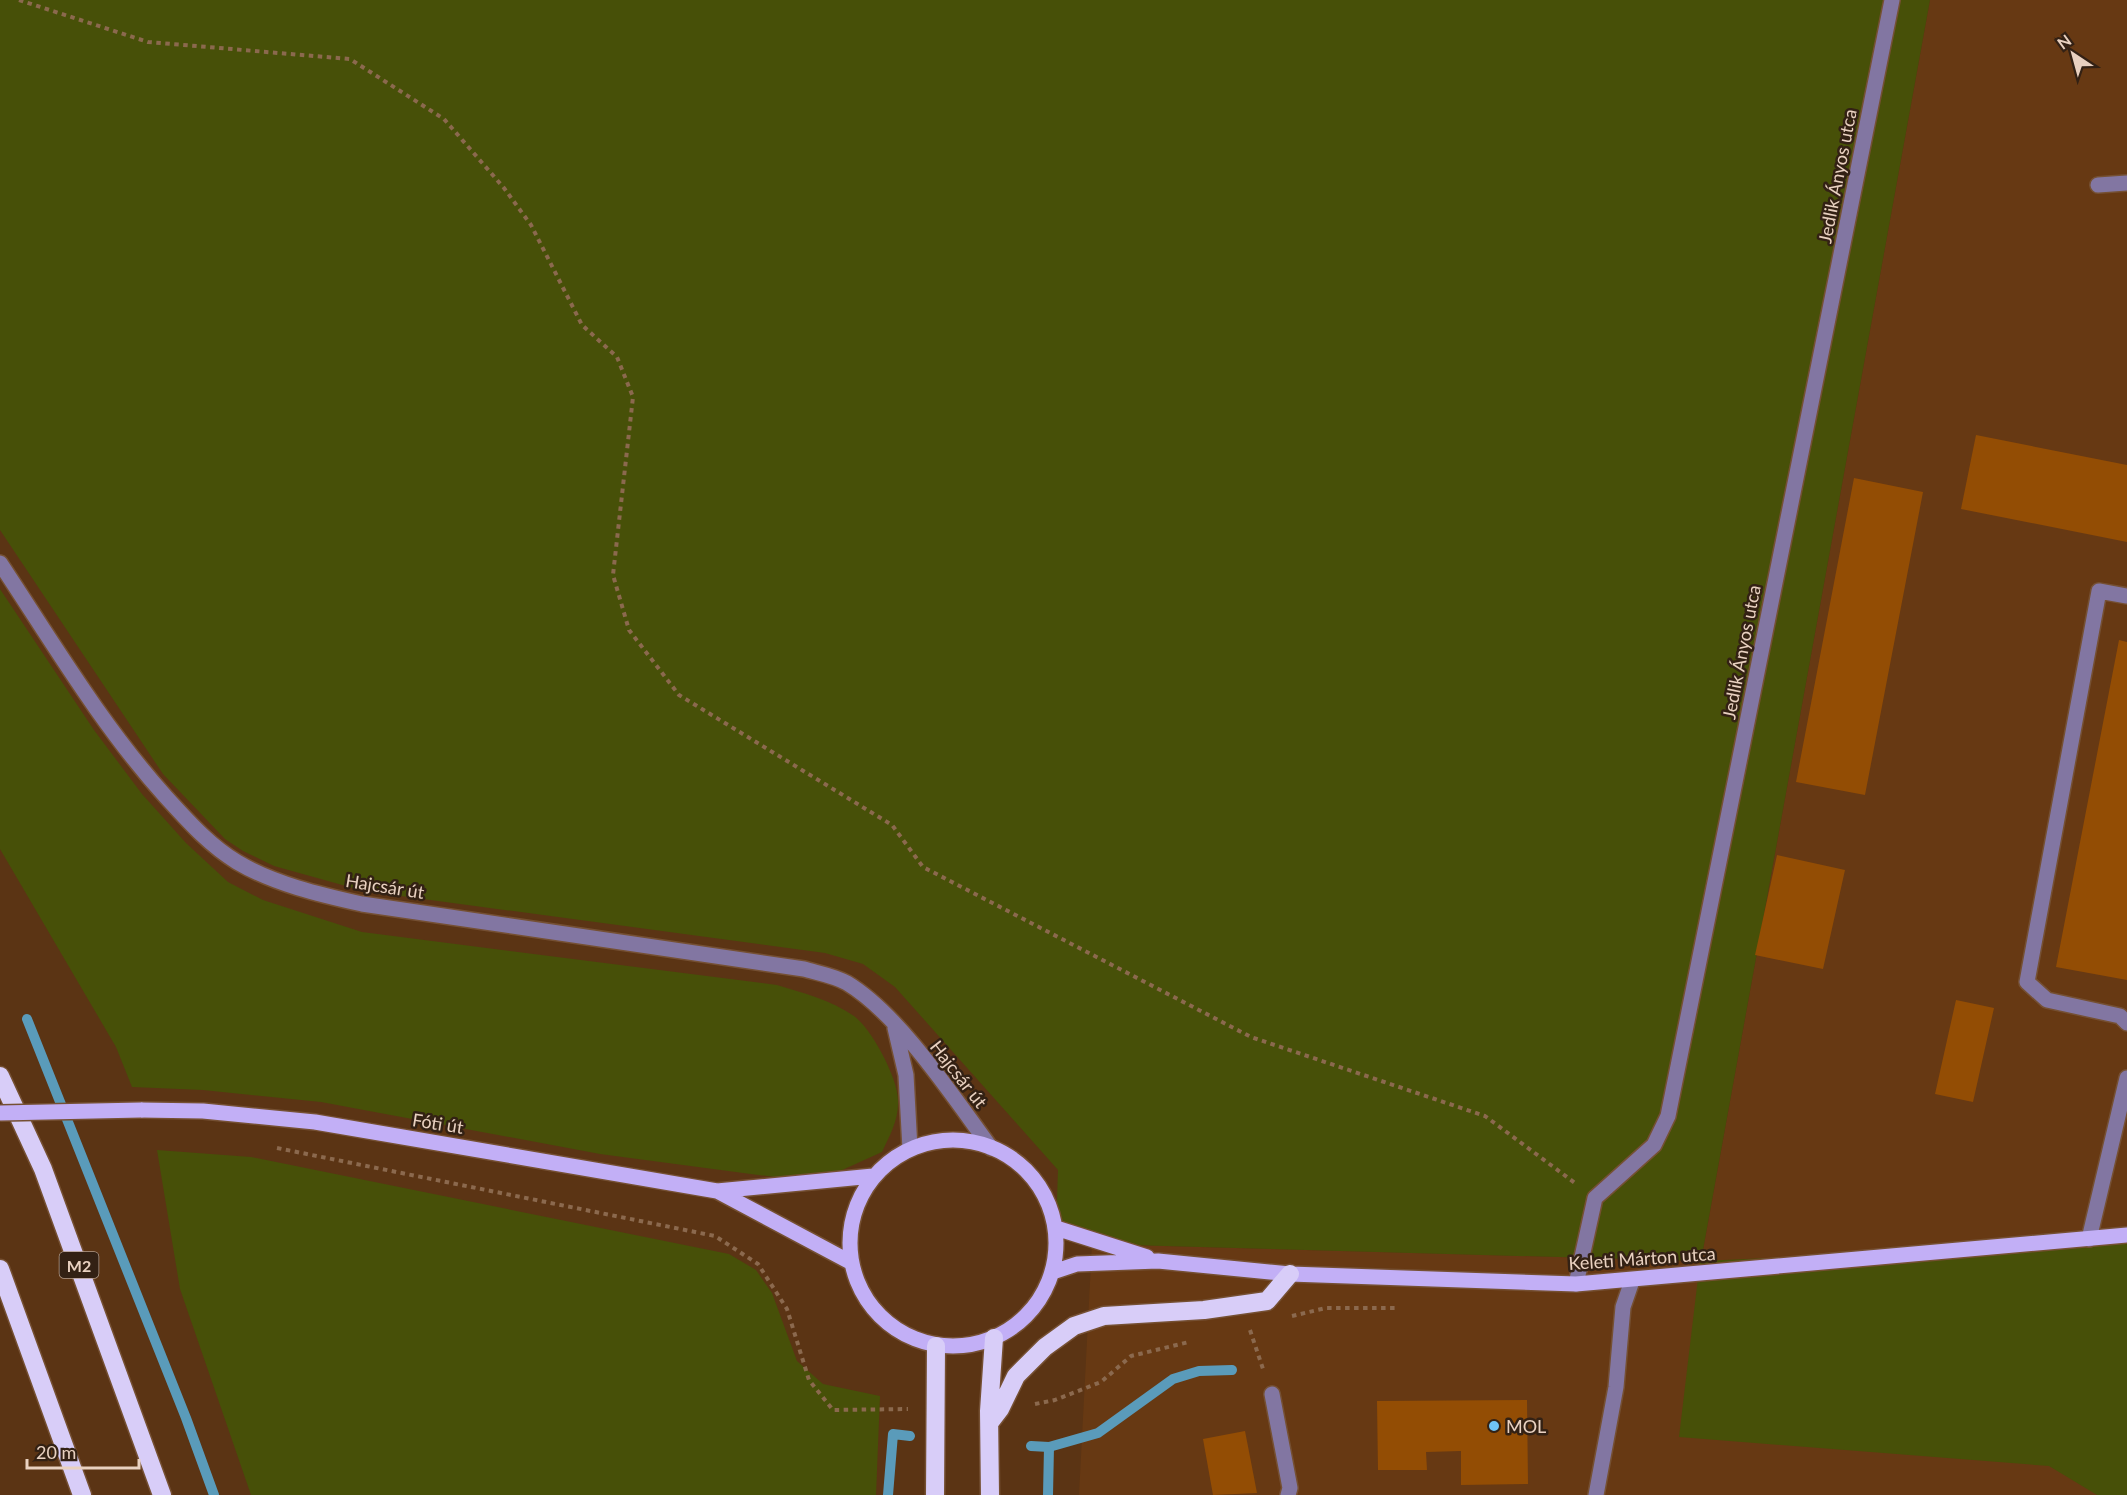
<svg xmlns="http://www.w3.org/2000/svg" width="2127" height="1495" viewBox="0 0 2127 1495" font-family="Lato,sans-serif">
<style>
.built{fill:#673913}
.green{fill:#475008}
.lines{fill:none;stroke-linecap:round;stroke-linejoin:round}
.stream{stroke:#5a9bba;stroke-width:10}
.building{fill:#934d04}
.minor-casing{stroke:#755033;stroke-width:18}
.major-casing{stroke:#755033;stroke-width:18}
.highway-casing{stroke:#755033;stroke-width:21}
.path{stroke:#8b694e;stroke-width:4;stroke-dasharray:4.5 4.5;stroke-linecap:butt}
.minor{stroke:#8276a2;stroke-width:15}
.major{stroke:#c2aff6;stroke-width:15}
.highway{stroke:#d8cdf8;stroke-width:18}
.major-bridge-casing{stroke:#755033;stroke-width:18;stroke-linecap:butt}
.major-bridge{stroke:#c2aff6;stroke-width:15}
.poi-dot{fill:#6fc2f4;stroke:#332114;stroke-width:2}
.labels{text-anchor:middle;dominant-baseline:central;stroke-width:5;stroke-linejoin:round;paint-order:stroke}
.shield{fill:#332114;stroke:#b29c8c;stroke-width:1.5}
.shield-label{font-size:16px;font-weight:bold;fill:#e9d1c0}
.street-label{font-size:18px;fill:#e9d1c0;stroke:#332114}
.poi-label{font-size:18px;fill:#e9d1c0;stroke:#332114;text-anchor:start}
</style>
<rect width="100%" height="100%" fill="#5b3414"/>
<!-- built -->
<path class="built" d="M1930,0H2127V1495H1079L1092,1244L1701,1261Z"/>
<!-- green -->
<path class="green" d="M0,0H1930L1701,1261L2127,1242V1495H2097L2049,1466L1679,1437L1700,1261L1092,1244L1056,1228L1058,1170L895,987L863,964L825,953L364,891L274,866L243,851L225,839L163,774L0,530Z
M0,589L94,730L142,794L186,843L228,882L263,900L362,932L777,985C803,993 831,1000 854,1016C871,1028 898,1078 898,1100C899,1119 890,1135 882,1152L840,1171L782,1178L600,1154L321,1102L203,1090L132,1087L116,1047L0,849Z
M157,1150L251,1157L729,1254L756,1270L772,1293L797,1361L823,1384L880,1396L876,1495H251L180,1289Z"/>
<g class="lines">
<!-- stream -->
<path class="stream" d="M27,1019L186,1418L214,1495
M1031,1446L1049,1447
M888,1495L893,1434L910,1436
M1048,1495L1049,1447L1098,1433L1173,1379L1199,1371L1232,1370"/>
</g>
<!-- building -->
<path class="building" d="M1976,435L2127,465V542L1961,509Z
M1854,478L1923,492L1865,795L1796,782Z
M2119,640L2127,642V980L2056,967Z
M1777,855L1845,870L1823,969L1755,955Z
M1956,1000L1994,1008L1973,1102L1935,1094Z
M1527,1400L1528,1484L1461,1485V1451L1426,1452L1427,1470H1378L1377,1401Z
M1245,1431L1257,1493L1213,1495L1203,1439Z"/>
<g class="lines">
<!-- minor casing -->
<g class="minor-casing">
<path id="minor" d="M2098,185L2127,183
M0,563C53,643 102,726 166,797C188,821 209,845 237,862C274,884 321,895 362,904L804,969C818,973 835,976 847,983C900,1015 954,1098 991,1148
M2127,596L2099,591L2027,982L2047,1000L2120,1016L2127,1023
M895,1028L906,1075L910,1149
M2089,1239L2127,1078
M1576,1284L1595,1198L1654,1145L1668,1116L1892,0
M1272,1394L1290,1488L1288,1495
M1596,1495L1616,1387L1623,1307L1632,1281"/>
</g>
<!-- major casing -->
<g class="major-casing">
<path id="major" d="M141,1110L203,1111L315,1122L717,1191L850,1262
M850 1243a103 103 0 1 1 206 0a103 103 0 1 1-206 0Z
M717,1191L873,1176
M1056,1228L1147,1257
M1053,1272L1077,1264L1158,1261L1290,1274L1576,1284L2127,1235"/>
</g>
<!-- highway casing -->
<g class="highway-casing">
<path id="highway" d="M0,1076L43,1169L162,1495
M0,1269L82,1495
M990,1422L1000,1409L1016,1376L1045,1347L1074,1326L1104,1316L1204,1310L1267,1301L1290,1274
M935,1495L936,1346
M990,1495L989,1411L994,1338"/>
</g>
<!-- path -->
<path class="path" d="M19,0L148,42L350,59L444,119L504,188L531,225L582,325L617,357L633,397L613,575L629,630L679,695L892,825L923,867L1251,1037L1485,1116L1575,1183
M277,1148L715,1236L758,1264L787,1309L809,1380L833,1410L908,1409
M1292,1316L1326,1308H1398
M1250,1330L1263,1369
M1035,1404L1055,1400L1101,1382L1131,1356L1189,1342"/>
<!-- minor -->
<use href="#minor" class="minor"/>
<!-- major -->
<use href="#major" class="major"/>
<!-- highway -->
<use href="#highway" class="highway"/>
<!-- major-bridge casing -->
<g class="major-bridge-casing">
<path id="major-bridge" d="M0,1113L141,1110"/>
</g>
<!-- major-bridge -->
<use href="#major-bridge" class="major-bridge"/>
</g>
<!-- markers -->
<circle class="poi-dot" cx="1494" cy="1426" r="6"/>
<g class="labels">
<!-- shield labels -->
<rect class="shield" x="59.5" y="1252" width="39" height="26" rx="4.5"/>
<g class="shield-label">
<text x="79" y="1265">M2</text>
</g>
<!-- street labels -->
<g class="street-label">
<text transform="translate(1837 176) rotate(-79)">Jedlik Ányos utca</text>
<text transform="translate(1741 652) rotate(-79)">Jedlik Ányos utca</text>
<text transform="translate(385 886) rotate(9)">Hajcsár út</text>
<text transform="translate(959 1074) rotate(52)">Hajcsár út</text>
<text transform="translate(438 1123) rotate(9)">Fóti út</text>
<text transform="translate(1642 1258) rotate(-4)">Keleti Márton utca</text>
</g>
<!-- poi labels -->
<g class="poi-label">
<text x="1506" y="1426">MOL</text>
</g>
</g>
<!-- north arrow -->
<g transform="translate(2073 54) rotate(324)" stroke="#332114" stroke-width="4.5" paint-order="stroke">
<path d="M0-4.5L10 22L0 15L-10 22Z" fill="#e9d1c0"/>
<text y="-9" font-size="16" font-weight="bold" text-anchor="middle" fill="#e9d1c0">N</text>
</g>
<!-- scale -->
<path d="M27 1459v9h112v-9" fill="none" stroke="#e9d1c0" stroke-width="3"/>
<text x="36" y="1459" font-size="18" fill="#e9d1c0" stroke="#332114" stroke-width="4.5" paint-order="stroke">20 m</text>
</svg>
